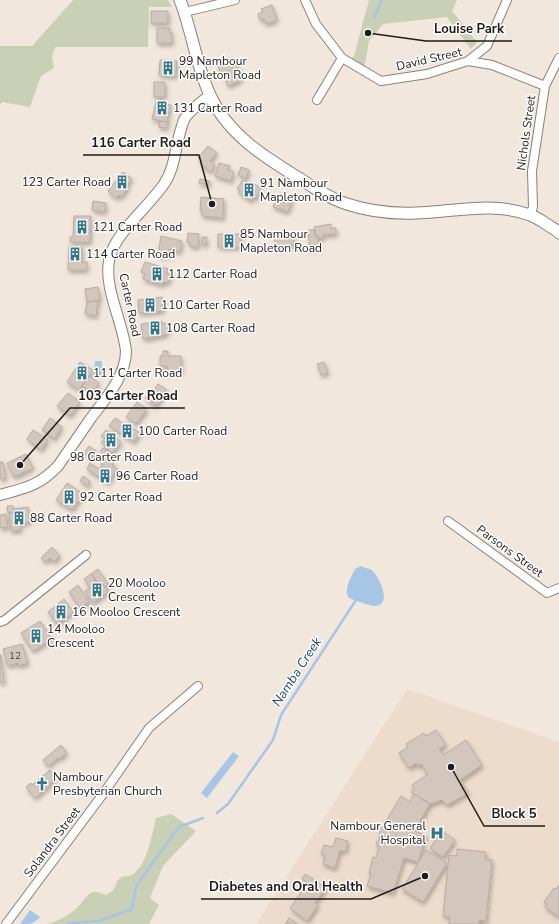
<svg xmlns="http://www.w3.org/2000/svg" width="559" height="924" viewBox="0 0 559 924" font-family="'Nunito Sans',sans-serif">
<style>
.built{fill:#eddccb}
.green{fill:#cad0b5}
.water{fill:#a7c5e5}
.lines{fill:none;stroke-linecap:round;stroke-linejoin:round}
.stream{stroke:#a7c5e5;stroke-width:2.5}
.building{fill:#d3c6bd;stroke:#b9aca3;filter:url(#shadow)}
.minor-casing{stroke:#8b8177;stroke-width:10}
.tertiary-casing{stroke:#8b8177;stroke-width:12}
.secondary-casing{stroke:#8b8177;stroke-width:13}
.minor{stroke:#fff;stroke-width:8}
.tertiary{stroke:#fff;stroke-width:10}
.secondary{stroke:#fff;stroke-width:11}
.labels{text-anchor:middle;dominant-baseline:central;stroke-width:3;stroke-linejoin:round;paint-order:stroke}
.number-label{font-size:10px;fill:#4c4641}
.street-label{font-size:12px;fill:#1f1b18;stroke:#fff}
.poi-label{font-size:12px;fill:#1f1b18;stroke:#fff;text-anchor:start}
.water-label{font-size:13px;font-style:italic;fill:#1c4771;stroke:#fff}
.leader{fill:none;stroke:#1f1b18;stroke-width:1.5}
.callout-dot{fill:#1f1b18;stroke:#fff;stroke-width:1.5}
.callout-label{font-size:13px;text-anchor:middle;font-weight:bold;fill:#1f1b18;stroke:#fff;stroke-width:3;stroke-linejoin:round;paint-order:stroke}
</style>
<defs>
<filter id="shadow"><feDropShadow dx="1.5" dy="3" stdDeviation="2" flood-color="#0004"/></filter>
</defs>
<rect width="100%" height="100%" fill="#f2e7dc"/>
<!-- built -->
<path class="built" d="M407,689L559,742V924H256Z"/>
<!-- green -->
<path class="green" d="M73,0H168L172,7H149L148,47H55L52,57L54,68L41,76L30,107L2,102L0,105V46H32Z
M369,0H457L452,11L477,42L471,49L447,17L383,24L369,41L364,70L349,60L354,56Z
M171,814L196,831L163,866L150,898L159,905L149,924H47C59,921 69,915 78,907C82,903 88,892 94,892C97,891 102,894 106,895C108,893 112,892 114,889C116,886 116,881 120,878C123,875 128,877 132,875C147,866 152,834 156,818Z"/>
<!-- water -->
<path class="water" d="M95,361H102V376L94,375Z
M361,566C364,568 367,568 370,569C378,573 394,605 375,606C369,606 355,600 349,598C343,589 351,578 355,569Z
M233,752L239,756L207,798L201,793Z
M30,910L40,917C34,924 30,924 20,924Z"/>
<g class="lines">
<!-- stream -->
<path class="stream" d="M374,18L382,0
M217,813L228,804L273,740L281,715L356,600
M68,924L72,923L99,921L132,909L136,886L179,827L203,818"/>
</g>
<!-- building -->
<path class="building" d="M272,5L277,20L266,24L264,19L260,20L258,14L263,12L261,9Z
M151,11H168V23H151Z
M157,28H170V33H172V43H157Z
M160,60L177,61L176,76L159,75Z
M235,61L242,76L240,77L241,80L228,86L224,73L221,74L218,66L224,64V66Z
M154,82H165V97H154Z
M156,102L171,105L169,113L166,112V114L169,115L167,122L152,119Z
M160,121L167,122V128L159,127Z
M208,146L217,153L210,161L215,165L211,172L200,164L202,161L198,158Z
M219,163L230,166L228,170L234,172L231,181L215,176Z
M241,167L249,170L246,179L238,175Z
M123,172L132,179L127,185L128,188L121,197L119,195L116,198L108,191Z
M200,179L210,181L209,185L199,183Z
M243,180L251,186L253,183L261,188L256,198L254,196L251,201L239,193L240,191L237,189Z
M277,194L292,199L288,212L273,207Z
M201,197L224,199L223,218L202,216V210H200Z
M93,201L106,203L105,212L92,210Z
M74,216H91L90,242H70V237H73Z
M331,224V229L336,228V234L323,235V238H318V236H315L314,227Z
M308,230H315V236H318L319,248L310,249Z
M284,232V234H290V236L293,235L294,245H290V247L276,248L274,236H277V233Z
M188,233L199,234L198,247L190,246V242H187Z
M218,234H240L241,247H218Z
M161,236L182,241L180,252L169,249L167,257L158,255Z
M203,237H207L206,245H202Z
M69,246L82,247V262H87V270H68Z
M145,262L168,269L166,273L171,275L168,283L163,282L162,285L143,279L145,273L141,272Z
M98,287L100,300L87,302L85,289Z
M162,297L163,311L139,313L138,300Z
M98,301L96,316L85,314L87,302Z
M162,321V324L168,323L169,331L166,332V335L143,339L141,324Z
M163,351H168V356H181V372L167,373V366H160V356H163Z
M80,362L93,370L79,390L67,382Z
M324,362L328,373L321,375L317,364Z
M89,376L99,383L92,393L82,386Z
M158,384L167,390L157,405L152,401L154,398L150,396Z
M68,393L80,402L70,416L57,406Z
M148,394L154,398L152,401L156,404L155,406L145,398Z
M137,402L147,409L136,424L126,417Z
M50,418L62,427L54,439L42,430Z
M115,418L131,429L132,428L140,433L134,442L109,426Z
M33,430L48,440L41,450L27,439Z
M106,430L121,442L112,453L104,447L106,445L101,443L105,438L101,436Z
M89,446L96,451L92,458L84,453Z
M103,448L109,452L107,456L100,451Z
M26,454L33,468L14,477L7,463Z
M103,456L114,463L112,466L117,469L108,483L87,469L90,463L99,469L103,464L99,461Z
M0,462H3L6,478L0,479Z
M83,476L90,481L88,486L80,481Z
M67,483L83,494L72,510L56,500Z
M7,506H13L14,512L8,513Z
M28,507L30,522L20,524L21,530L11,531L9,513L14,512L13,509Z
M6,514L8,527L0,528V515Z
M52,547L60,556L54,562L50,558L45,562L41,558Z
M98,569L109,585L105,587L102,583L99,585L91,574Z
M91,574L99,585L102,583L108,592L93,603L85,591L90,588L84,579Z
M78,585L89,602L80,608L69,592Z
M64,599L73,612L57,624L48,612Z
M40,621L52,639L33,651L21,633Z
M22,644L28,663L19,666L18,663L8,666L3,649Z
M0,655H1L4,682L0,683Z
M436,730L446,745L439,749L443,755L466,740L482,765L460,780L468,793L447,805L442,800L430,804L411,792L414,788L412,785L428,774L421,764L417,766L416,763L409,768L399,753L408,747L406,744L424,733L426,736Z
M61,745L67,753L59,759L58,758L48,766L43,760Z
M50,770L56,778L50,783L51,784L35,798L26,787L31,783L32,785Z
M414,794L430,804L414,831L426,835L418,862L404,858L393,893L367,886L371,874H369L373,857L376,858L379,847L376,844L381,835L379,833L401,796L410,802Z
M442,831L455,840L443,857L430,848Z
M336,838L348,841L345,852L340,850L335,868L323,864L325,855L321,854L324,845L333,847Z
M457,849L486,852L485,859L492,860L486,921L479,920V924H449L450,917L443,916L449,855L457,856Z
M426,850L447,863L423,902L402,889Z
M305,874L326,888L315,903L318,905L307,921L290,908L308,883L302,879Z
M559,885V917L545,907L547,904L544,902L554,888L556,889Z
M289,918L298,924H285Z"/>
<g class="lines">
<!-- minor casing -->
<g class="minor-casing">
<path id="minor" d="M305,0L316,24L342,58L381,81L427,74L468,61L492,65L545,86
M185,12L235,0
M468,61L487,46L507,0
M317,100L342,58
M530,215L533,207L532,171L545,86L559,58
M448,521L547,593L559,588
M0,622L5,620L86,555
M6,924L103,794L149,728L198,686"/>
</g>
<!-- tertiary casing -->
<g class="tertiary-casing">
<path id="tertiary" d="M0,495C25,488 39,486 58,466C69,450 80,434 91,418C106,398 126,376 126,351C123,322 104,289 109,261C113,234 148,208 164,184C175,168 175,148 181,129C182,126 183,121 185,118C191,109 202,102 210,95"/>
</g>
<!-- secondary casing -->
<g class="secondary-casing">
<path id="secondary" d="M180,0C192,31 196,65 210,95C228,135 266,158 302,180C316,189 331,199 347,204C371,212 391,214 416,213C454,212 492,201 530,215C539,218 547,225 556,230L559,233"/>
</g>
<!-- minor -->
<use href="#minor" class="minor"/>
<!-- tertiary -->
<use href="#tertiary" class="tertiary"/>
<!-- secondary -->
<use href="#secondary" class="secondary"/>
</g>
<!-- icons -->
<defs>
<g id="building-bare" transform="scale(1.08)"><path d="M-4-6H4V6H1V3H-1V6H-4ZM-2.5-4.3h1.7v1.8h-1.7ZM.8-4.3h1.7v1.8H.8ZM-2.5-1h1.7V.8h-1.7ZM.8-1h1.7V.8H.8Z" fill="#347687" stroke="#fff" stroke-width="2.5" paint-order="stroke"/></g>
<g id="church-bare" transform="scale(1.08)"><path d="M-1.2-6h2.4v3.5h3.3v2.4h-3.3V6h-2.4V-.1h-3.3v-2.4h3.3Z" fill="#347687" stroke="#fff" stroke-width="2.5" paint-order="stroke"/></g>
<g id="hospital-bare" transform="scale(1.08)"><path d="M-5-5h3v3.5h4V-5h3V5h-3V1.5h-4V5h-3Z" fill="#347687" stroke="#fff" stroke-width="2.5" paint-order="stroke"/></g>
</defs>
<g fill-rule="evenodd">
<use href="#building-bare" x="168" y="68"/>
<use href="#building-bare" x="162" y="108"/>
<use href="#building-bare" x="122" y="182"/>
<use href="#building-bare" x="249" y="190"/>
<use href="#building-bare" x="82" y="227"/>
<use href="#building-bare" x="229" y="241"/>
<use href="#building-bare" x="75" y="254"/>
<use href="#building-bare" x="157" y="274"/>
<use href="#building-bare" x="150" y="305"/>
<use href="#building-bare" x="155" y="328"/>
<use href="#building-bare" x="82" y="373"/>
<use href="#building-bare" x="127" y="431"/>
<use href="#building-bare" x="111" y="440"/>
<use href="#building-bare" x="105" y="476"/>
<use href="#building-bare" x="69" y="497"/>
<use href="#building-bare" x="19" y="518"/>
<use href="#building-bare" x="97" y="590"/>
<use href="#building-bare" x="61" y="612"/>
<use href="#building-bare" x="36" y="636"/>
<use href="#church-bare" x="42" y="784"/>
<use href="#hospital-bare" x="437" y="833"/>
</g>
<g class="labels">
<!-- number labels -->
<g class="number-label">
<text x="15" y="656">12</text>
</g>
<!-- street labels -->
<g class="street-label">
<text transform="translate(429 59) rotate(-13)">David Street</text>
<text transform="translate(526 133) rotate(-82)">Nichols Street</text>
<text transform="translate(130 305) rotate(78)">Carter Road</text>
<text transform="translate(510 551) rotate(36)">Parsons Street</text>
<text transform="translate(52 842) rotate(-53)">Solandra Street</text>
</g>
<!-- poi labels -->
<g class="poi-label">
<text x="179" y="61">99 Nambour<tspan x="179" dy="14">Mapleton Road</tspan></text>
<text x="173" y="108">131 Carter Road</text>
<text x="111" y="182" text-anchor="end">123 Carter Road</text>
<text x="260" y="183">91 Nambour<tspan x="260" dy="14">Mapleton Road</tspan></text>
<text x="93" y="227">121 Carter Road</text>
<text x="240" y="234">85 Nambour<tspan x="240" dy="14">Mapleton Road</tspan></text>
<text x="86" y="254">114 Carter Road</text>
<text x="168" y="274">112 Carter Road</text>
<text x="161" y="305">110 Carter Road</text>
<text x="166" y="328">108 Carter Road</text>
<text x="93" y="373">111 Carter Road</text>
<text x="138" y="431">100 Carter Road</text>
<text x="111" y="457" text-anchor="middle">98 Carter Road</text>
<text x="116" y="476">96 Carter Road</text>
<text x="80" y="497">92 Carter Road</text>
<text x="30" y="518">88 Carter Road</text>
<text x="108" y="583">20 Mooloo<tspan x="108" dy="14">Crescent</tspan></text>
<text x="72" y="612">16 Mooloo Crescent</text>
<text x="47" y="629">14 Mooloo<tspan x="47" dy="14">Crescent</tspan></text>
<text x="53" y="777">Nambour<tspan x="53" dy="14">Presbyterian Church</tspan></text>
<text x="426" y="826" text-anchor="end">Nambour General<tspan x="426" dy="14">Hospital</tspan></text>
</g>
<!-- water labels -->
<g class="water-label">
<text transform="translate(297 672) rotate(-57)">Namba Creek</text>
</g>
</g>
<!-- callouts -->
<path class="leader" d="M368 33L426 41H512M212 204L199 155H83M20 465L70 408H185M451 767L484 826H545M425 876L371 899H201"/>
<g class="callout-dot">
<circle cx="368" cy="33" r="4"/>
<circle cx="212" cy="204" r="4"/>
<circle cx="20" cy="465" r="4"/>
<circle cx="451" cy="767" r="4"/>
<circle cx="425" cy="876" r="4"/>
</g>
<g class="callout-label">
<text x="469" y="33">Louise Park</text>
<text x="141" y="147">116 Carter Road</text>
<text x="128" y="400">103 Carter Road</text>
<text x="514" y="818">Block 5</text>
<text x="286" y="891">Diabetes and Oral Health</text>
</g>
</svg>
